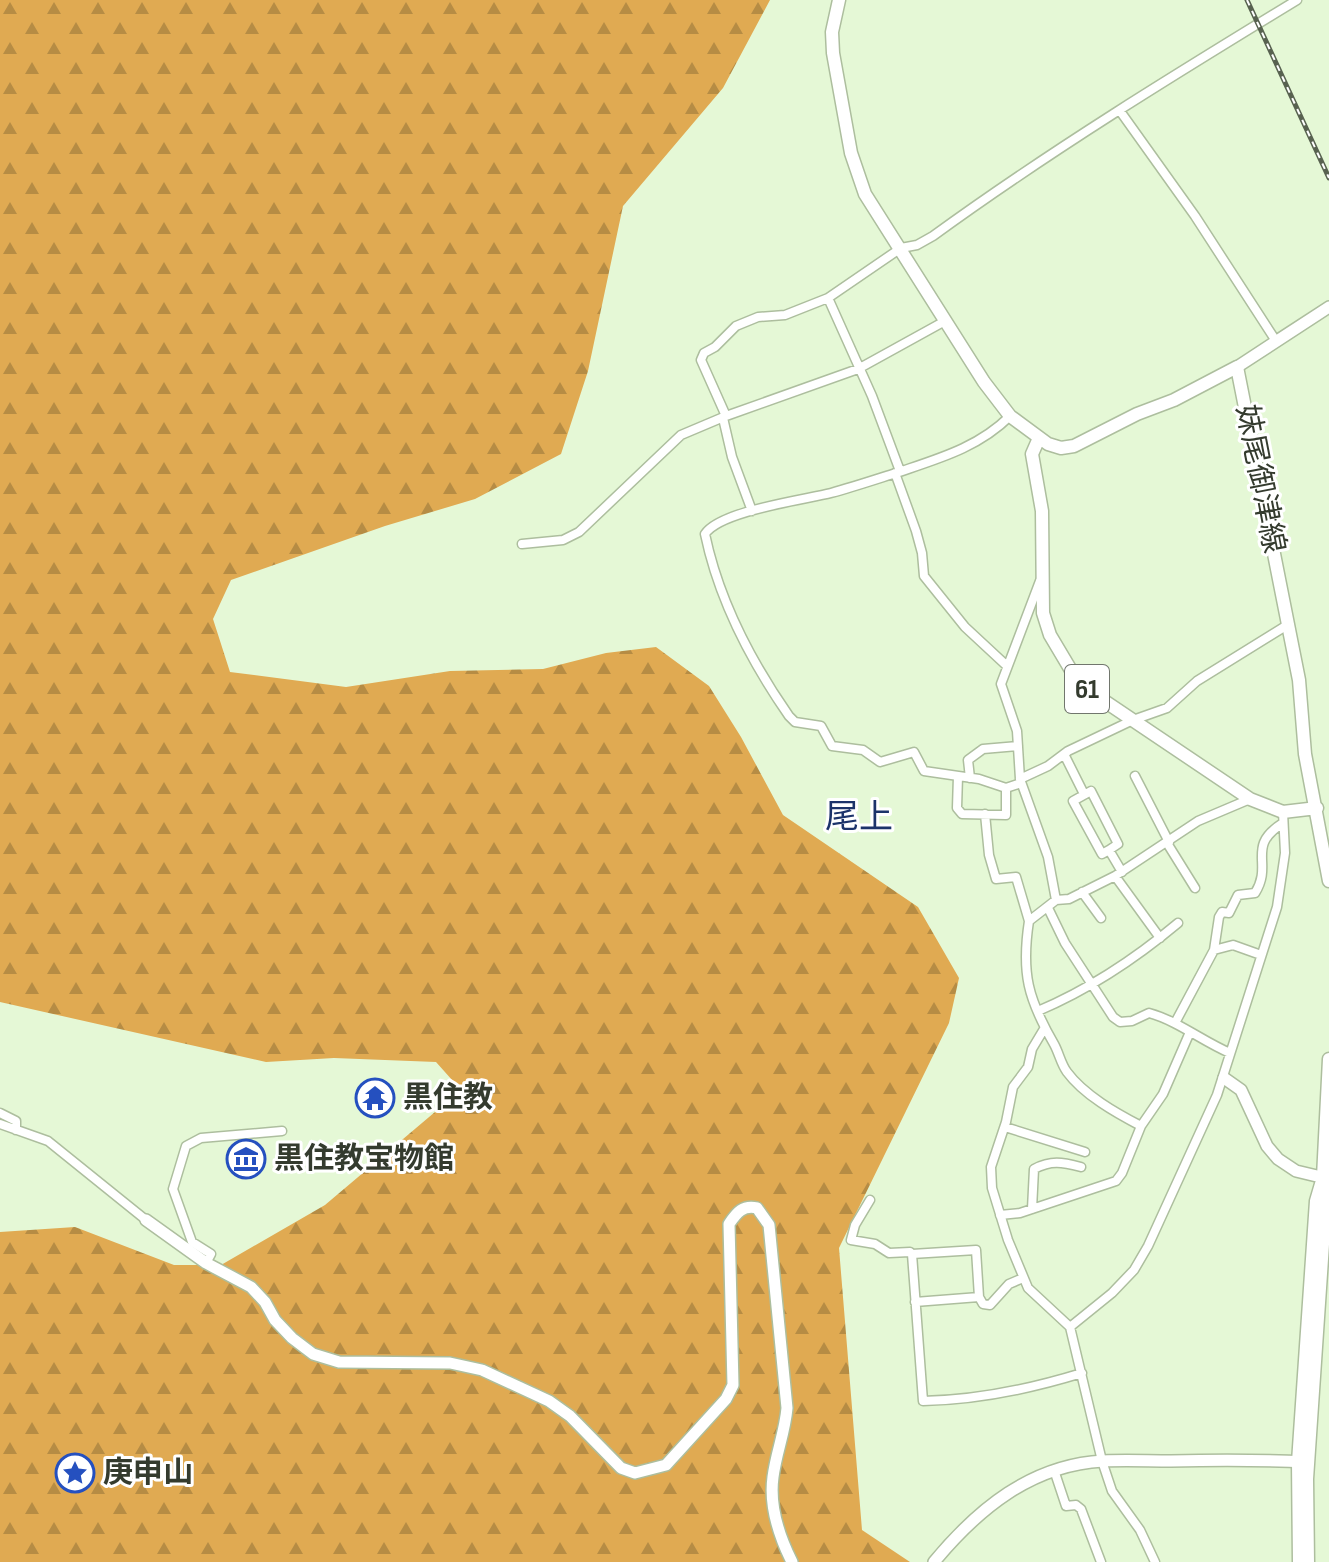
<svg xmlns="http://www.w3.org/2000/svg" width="1329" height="1562" viewBox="0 0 1329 1562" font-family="'Sofia Sans Condensed','Noto Sans JP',sans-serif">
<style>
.forest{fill:url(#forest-firs)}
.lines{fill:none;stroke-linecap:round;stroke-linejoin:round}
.street-casing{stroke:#adbe9e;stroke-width:11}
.secondary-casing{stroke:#adbe9e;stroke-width:14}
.primary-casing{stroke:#adbe9e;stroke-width:15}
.street{stroke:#fff;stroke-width:8}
.secondary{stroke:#fff;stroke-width:11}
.primary{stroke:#fff;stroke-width:12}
.rail-casing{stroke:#586250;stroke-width:5}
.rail{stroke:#fff;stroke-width:2;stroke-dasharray:6;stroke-linecap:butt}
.labels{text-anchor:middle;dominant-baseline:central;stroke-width:6;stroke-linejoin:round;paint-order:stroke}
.shield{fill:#fff;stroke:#71766d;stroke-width:2}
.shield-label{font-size:28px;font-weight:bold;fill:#343b2e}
.street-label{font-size:30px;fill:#343b2e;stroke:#fff}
.poi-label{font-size:30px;font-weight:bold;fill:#343b2e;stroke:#fff;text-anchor:start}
.quarter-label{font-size:34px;fill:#1c336a;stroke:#fff}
</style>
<defs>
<pattern id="forest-firs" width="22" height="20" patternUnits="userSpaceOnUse" patternTransform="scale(2)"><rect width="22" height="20" fill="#e0aa52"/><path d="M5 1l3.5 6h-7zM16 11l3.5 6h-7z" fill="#b68c44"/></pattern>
</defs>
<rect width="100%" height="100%" fill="#e5f8d6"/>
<!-- forest -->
<path class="forest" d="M0,0H770L723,88L623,206L588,371L561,454L475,499L385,526L231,580L213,619L230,672L346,687L450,671L543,669L606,653L656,647L709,686L741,737L783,815L918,907L959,978L949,1023L839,1248L862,1530L910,1562H0V1232L75,1227L174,1265H221L325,1205L461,1090L436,1062L334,1058L266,1062L0,1002Z"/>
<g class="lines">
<!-- street casing -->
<g class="street-casing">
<path id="street" d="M1120,111L1195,216L1276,341
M828,298L872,396L900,471
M726,416L701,360L704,353L715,347L736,326L758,317L785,315L828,298L901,248L917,245L933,236C1050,151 1174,75 1297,0
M1010,416C978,448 937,459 896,473C874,480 853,487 831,493C803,500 720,511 705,534C719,601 750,660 789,716L795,722L821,726L832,746L863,750L880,762L914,752L924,771L979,779L1006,788L1021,783
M723,418L732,457L752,511
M895,473L916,531L922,553L924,576L965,627L1007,666
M522,544L563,540L579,532L681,435L726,416L858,369L945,321
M1040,581L1001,684L1017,731L1020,779L1048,857L1056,900
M1064,754L1084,794
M958,776L957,808L962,814L1006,815V788
M1135,776L1169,842
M970,778L968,760L983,749L1018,746
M1020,779L1048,766L1068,751L1133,720L1167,708L1197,681L1289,624
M985,814L989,855L996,879L1016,877L1029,921
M1167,843L1195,888
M1109,850L1102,854L1073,801L1091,791L1118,844L1109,850L1122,872
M1115,876L1160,938
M1082,892L1101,918
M1048,908L1065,943L1113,1017L1120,1022L1132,1021L1149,1013C1178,1021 1202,1041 1230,1053
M1214,950L1219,917L1222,912L1229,913L1238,895L1255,893C1274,863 1245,847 1283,823
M1038,1011C1090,989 1135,959 1178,923
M1175,1023L1214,950L1233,945L1261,955
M1044,1029L1032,1049L1028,1067L1013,1087L1006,1122L991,1167L992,1188L1008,1240L1028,1288L1070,1327L1102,1461L1112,1491L1140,1530L1155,1562
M0,1113L16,1121V1130
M0,1124L48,1141L146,1220
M1141,1126C1116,1113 1084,1095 1067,1072C1061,1064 1059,1053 1054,1044C1028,999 1021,973 1029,921L1056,900L1069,899L1115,876L1198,821L1250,799
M1005,1127L1085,1152
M870,1200L855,1225L851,1240L875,1244L889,1253L910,1252L912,1254
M1032,1209L1034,1169C1051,1160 1062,1162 1081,1167
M1000,1215L1020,1213L1116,1181L1122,1173L1141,1126L1163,1094L1190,1032
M206,1263L211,1254L192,1242L173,1189L186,1146L201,1138L282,1131
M979,1297L976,1250L912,1254L923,1401C978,1400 1030,1389 1082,1373
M915,1302L979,1297L983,1304L990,1305L1009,1284L1023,1278
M1070,1327L1112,1293L1134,1270L1148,1246L1217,1095L1277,907L1285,853L1283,812
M1054,1470L1066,1506L1076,1505L1081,1509L1101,1562"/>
</g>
<!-- secondary casing -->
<g class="secondary-casing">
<path id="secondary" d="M1237,367L1329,307
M1224,1078L1241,1090L1267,1146L1278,1159L1296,1171L1329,1179
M146,1220L206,1263L251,1287L265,1302L275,1320L292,1338L313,1354L339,1362L450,1363L482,1370L549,1401L570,1416L621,1468L635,1473L666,1465L726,1399L733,1385L729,1224C737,1212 743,1205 757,1208L769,1225L787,1408C785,1432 776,1453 773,1477C769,1506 779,1536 792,1562
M934,1562C978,1509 1031,1465 1103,1461C1126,1460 1148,1461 1171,1461C1216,1460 1262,1460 1307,1462"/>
</g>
<!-- primary casing -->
<g class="primary-casing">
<path id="primary" d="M839,0L832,32L833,53L851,153L865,194L984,382L1010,416L1048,444L1061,448L1074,446L1137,414L1174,400L1237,367L1299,680L1305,754L1329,881
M1039,438L1032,454L1042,511L1043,613L1050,635L1075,677L1088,690L1250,799L1283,812L1317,808
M1299,1562L1298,1462L1316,1201L1321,1184
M1308,1562L1307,1479L1326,1200L1323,1177L1329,1059"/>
</g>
<!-- street -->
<use href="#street" class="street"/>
<!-- secondary -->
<use href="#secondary" class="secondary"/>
<!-- primary -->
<use href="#primary" class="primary"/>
<!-- rail casing -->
<g class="rail-casing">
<path id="rail" d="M1247,0L1329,178"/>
</g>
<!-- rail -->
<use href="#rail" class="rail"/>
</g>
<!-- icons -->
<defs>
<g id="temple-ring" transform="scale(2)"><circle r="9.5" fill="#fff" stroke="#2550bf" stroke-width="1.5"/><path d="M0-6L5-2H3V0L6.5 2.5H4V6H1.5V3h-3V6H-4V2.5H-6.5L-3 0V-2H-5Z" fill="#2550bf"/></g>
<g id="museum-ring" transform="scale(2)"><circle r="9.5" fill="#fff" stroke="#2550bf" stroke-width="1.5"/><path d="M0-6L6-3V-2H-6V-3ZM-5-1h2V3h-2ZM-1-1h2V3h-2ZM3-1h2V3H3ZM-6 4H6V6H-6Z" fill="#2550bf"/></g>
<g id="sight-ring" transform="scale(2)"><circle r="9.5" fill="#fff" stroke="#2550bf" stroke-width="1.5"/><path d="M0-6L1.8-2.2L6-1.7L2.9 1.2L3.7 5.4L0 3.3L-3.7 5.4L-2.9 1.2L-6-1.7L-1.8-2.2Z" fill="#2550bf"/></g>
</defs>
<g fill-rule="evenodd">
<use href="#temple-ring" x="375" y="1098"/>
<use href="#museum-ring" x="246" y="1159"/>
<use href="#sight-ring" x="75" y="1473"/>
</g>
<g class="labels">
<!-- shield labels -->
<rect class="shield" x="1065" y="665" width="44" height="48" rx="6"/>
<g class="shield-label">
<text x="1087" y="689">61</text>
</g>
<!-- street labels -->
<g class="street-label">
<text transform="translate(1260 479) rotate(79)">妹尾御津線</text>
</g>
<!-- poi labels -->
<g class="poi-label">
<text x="403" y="1098">黒住教</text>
<text x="274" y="1159">黒住教宝物館</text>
<text x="103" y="1473">庚申山</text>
</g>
<!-- quarter labels -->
<g class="quarter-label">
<text x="859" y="817">尾上</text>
</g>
</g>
</svg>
